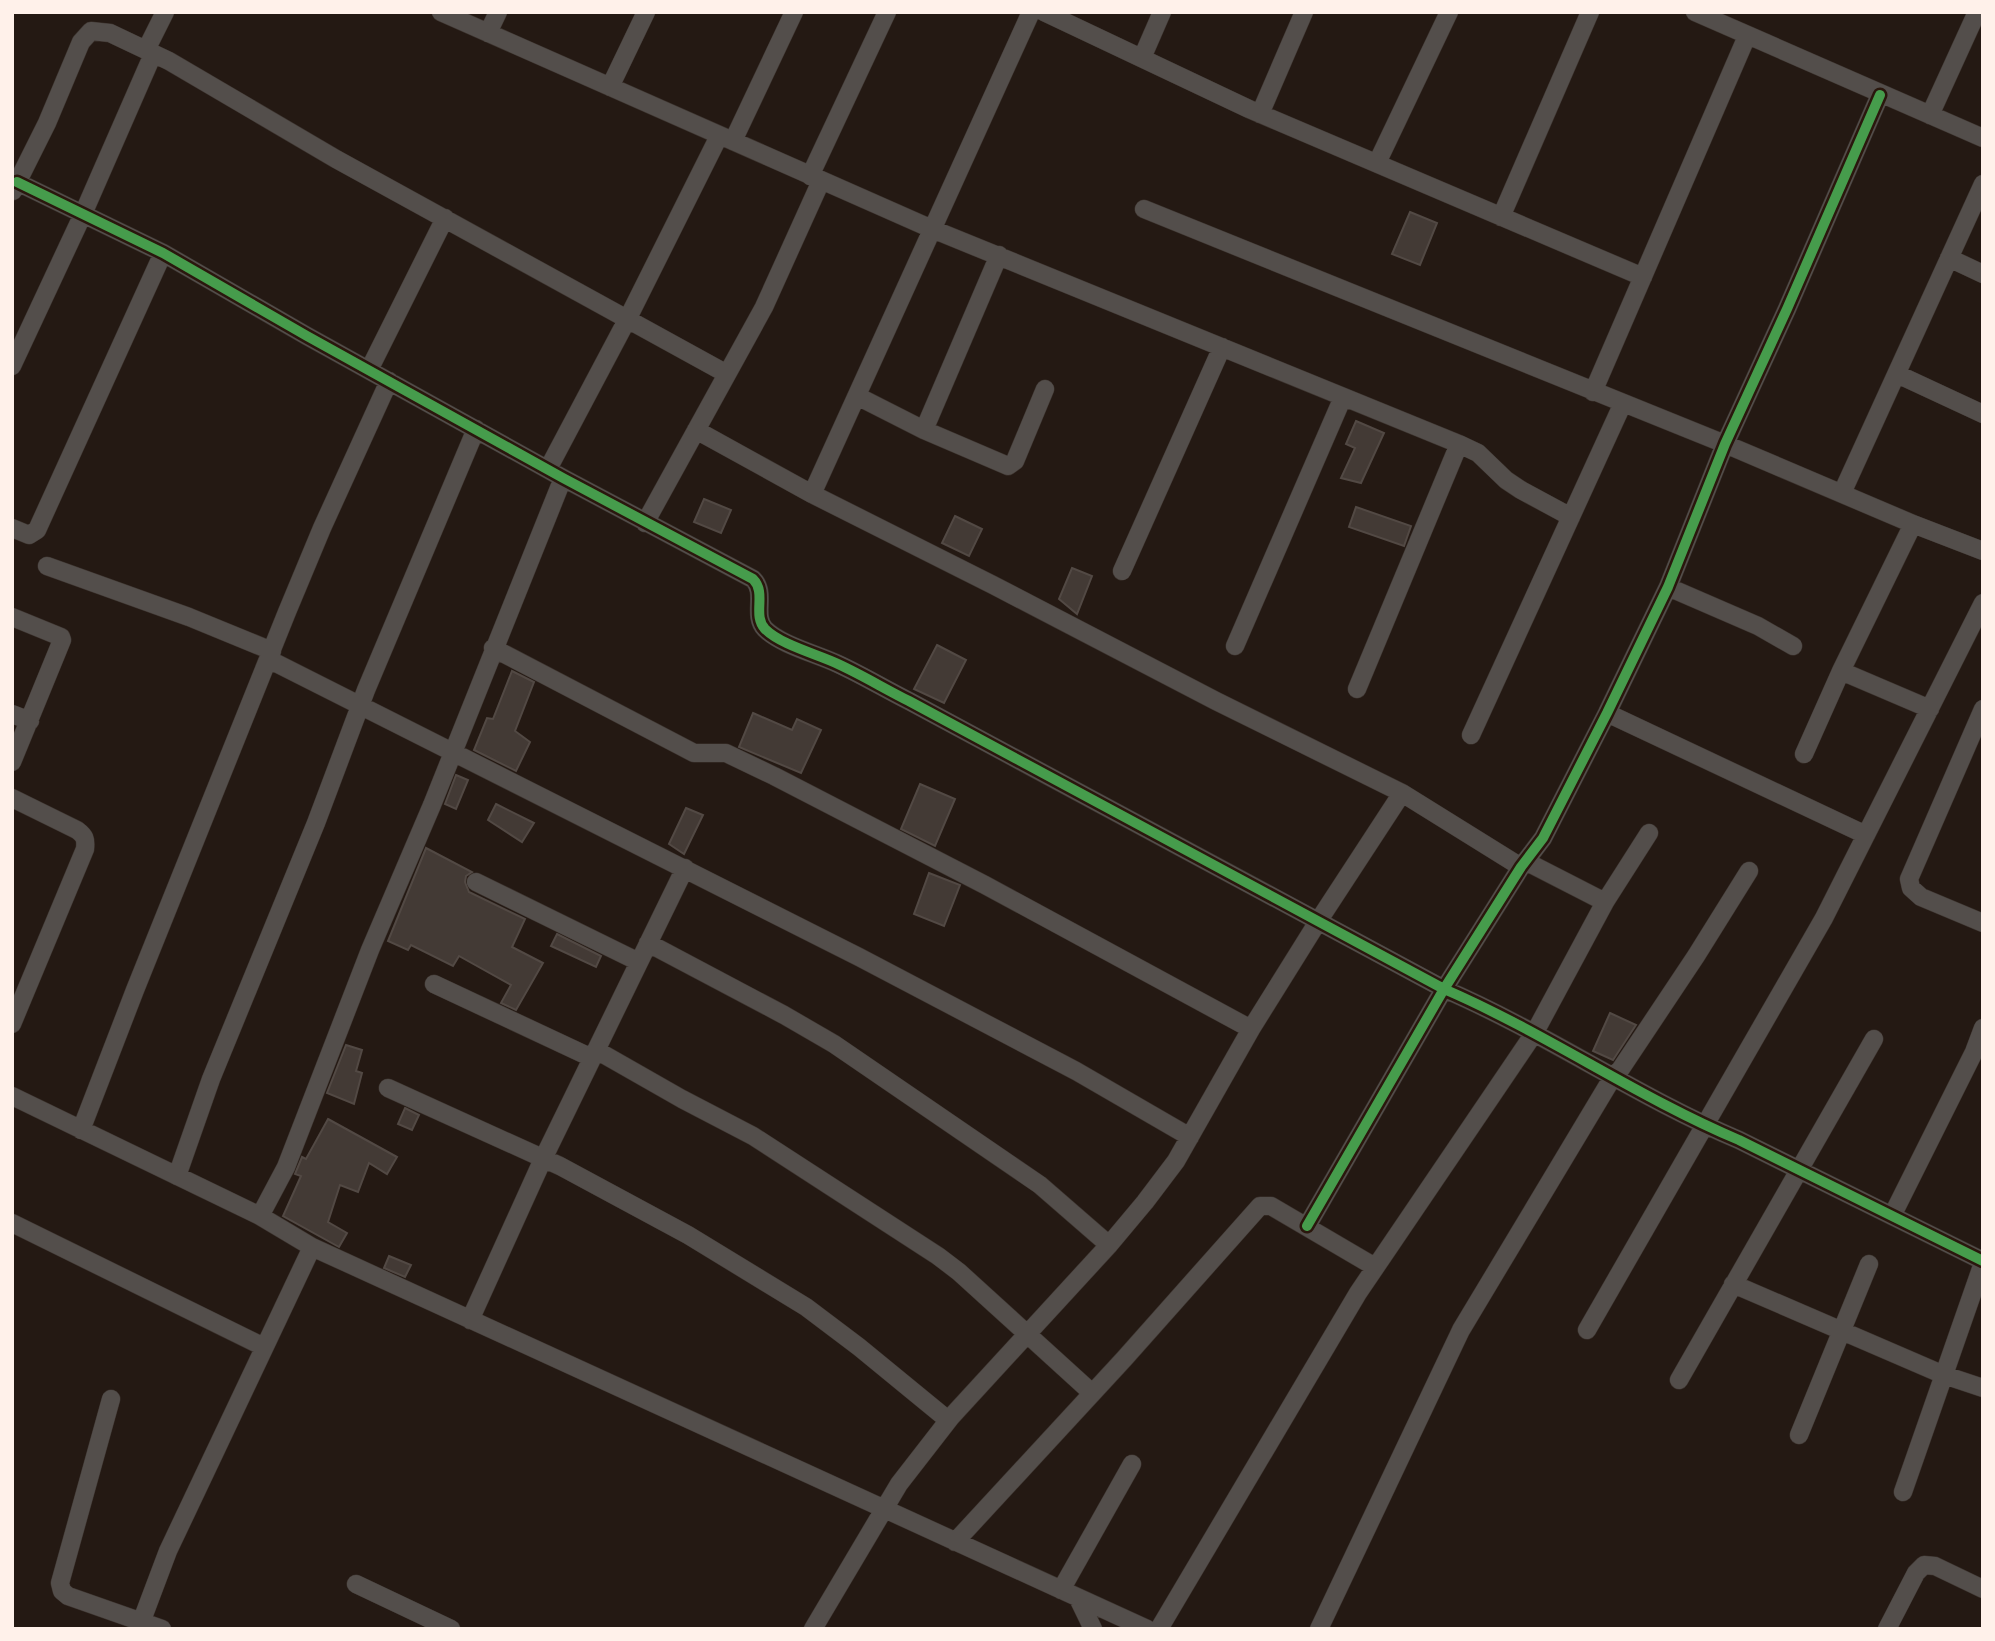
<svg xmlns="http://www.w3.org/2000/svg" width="1995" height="1641" viewBox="0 0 1995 1641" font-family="Lato,sans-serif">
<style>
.building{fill:#433a35;stroke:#524944;stroke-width:2}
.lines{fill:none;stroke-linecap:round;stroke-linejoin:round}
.minor-casing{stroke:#3d342f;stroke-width:19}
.minor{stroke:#534e4b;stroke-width:18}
.cycleway-casing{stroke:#2a170d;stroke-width:15}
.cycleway{stroke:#469c4c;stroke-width:10}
</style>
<rect width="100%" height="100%" fill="#241913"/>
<!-- building -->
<path class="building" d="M1410,212L1437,223L1420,265L1392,254Z
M1356,421L1384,433L1361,483L1341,478L1355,448L1346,444Z
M704,499L731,510L721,533L694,522Z
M1356,507L1411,526L1404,546L1349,527Z
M955,516L982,529L969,556L942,543Z
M1072,568L1092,576L1077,614L1059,599Z
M937,645L966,660L944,703L914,689Z
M512,671L534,682L515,731L530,742L516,771L474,750L487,718L493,719Z
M753,713L792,730L797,719L821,730L801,773L739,747Z
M456,775L468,780L456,809L445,804Z
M920,784L955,799L935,846L901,829Z
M496,804L534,823L522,842L488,820Z
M686,808L703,815L684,854L669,844Z
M426,848L472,872L466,876L465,882L469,892L525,919L512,947L543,963L516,1010L501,1003L511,985L459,956L453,966L411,945L408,950L388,941Z
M929,873L960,885L944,926L914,914Z
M557,934L601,956L596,967L551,946Z
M1610,1013L1636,1025L1613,1060L1593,1051Z
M346,1045L362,1050L356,1071L362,1073L354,1104L327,1093Z
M405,1108L419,1115L412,1130L398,1124Z
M328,1119L397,1157L387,1174L369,1163L358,1192L340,1185L328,1222L347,1233L339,1247L283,1216L301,1176L295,1174L302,1157L306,1159Z
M389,1256L411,1265L405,1277L384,1268Z"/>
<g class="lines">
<!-- minor casing -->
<g class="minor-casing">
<path id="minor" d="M441,12L932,229L1459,444L1478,453L1506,480L1521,490L1571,517
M1044,12L1249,109L1643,277
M1695,12L1983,138
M488,33L498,12
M146,50L165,12
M1142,58L1162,12
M610,87L646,12
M1260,114L1304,12
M1930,115L1977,12
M733,141L794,12
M1377,163L1449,12
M810,176L887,12
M17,182L163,253L307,336L563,478L753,579C767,593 752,615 765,629C781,645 817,654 838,664C862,675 885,689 909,701L1444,989C1546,1033 1637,1097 1739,1140L1983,1261
M13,191L47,123L81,42L91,31L110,33L169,61L336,159L727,374
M1144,209L1725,444L1913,524L1983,551
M1501,217L1590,12
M1949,258L1983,274
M12,366L83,214L153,54
M369,370L445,218
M1897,374L1983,414
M1593,392L1747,36
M857,396L924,430L1008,466L1015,461L1045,389
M696,430L812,494L993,585L1216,701L1402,793L1521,867
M924,430L999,255
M548,469L628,318L719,136
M1842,493L1983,184
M812,494L1031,12
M645,523L764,307L821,181
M12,528L29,535L37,530L163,253
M47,566L189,617L272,651
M1122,571L1222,347
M1668,587L1758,626L1793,646
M12,617L61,637L62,640L12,762
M1235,646L1343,397
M493,648L694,753H726L774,776L985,885L1251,1029
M268,659L859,957L1076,1071L1190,1137
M1841,671L1930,709
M1357,689L1459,444
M1983,709L1909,879L1911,888L1921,897L1983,923
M1607,713L1866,835
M12,714L30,721
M1471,735L1623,403
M1804,754L1841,671L1913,524
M12,798L77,830C85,836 86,839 85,849L12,1024
M1525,861L1605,902
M476,882L639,962
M648,943L784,1015L834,1044L1040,1185L1109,1245
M434,984L592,1058
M596,1050L682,1099L753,1136L938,1256L959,1272L1092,1393
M388,1088L560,1166L688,1235L806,1307L859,1347L948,1420
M12,1096L260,1216L312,1247L1147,1629
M81,1130L135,990L287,612L322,528L389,381
M177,1176L211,1079L316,823L366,690L476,429
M260,1216L286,1167L370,950L432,805L563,478
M1892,1216L1974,1052L1983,1028
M12,1223L264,1347
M1307,1226L1444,989L1521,867L1543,838L1607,713L1668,587L1725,444L1787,309L1880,95
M1733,1284L1944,1375L1983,1388
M470,1320L543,1159L685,868
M1587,1330L1824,918L1983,603
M1679,1380L1874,1039
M111,1399L60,1583L62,1591L68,1596L162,1629
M1799,1435L1869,1264
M1903,1492L1983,1263
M955,1542L1124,1359L1260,1206H1271L1375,1267
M356,1584L451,1629
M1061,1590L1132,1464
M1078,1598L1093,1629
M142,1620L168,1551L312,1247
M813,1629L899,1484L951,1417L1109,1245L1145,1202L1176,1161L1251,1029L1319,920L1402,793
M1159,1629L1358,1293L1535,1032L1605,902L1649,833
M1319,1629L1461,1330L1614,1075L1620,1070L1696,956L1749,871
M1887,1629L1916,1573L1924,1565L1935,1566L1983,1589"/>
</g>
<!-- minor -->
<use href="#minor" class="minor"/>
<!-- cycleway casing -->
<g class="cycleway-casing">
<path id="cycleway" d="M17,182L163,253L307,336L563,478L753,579C767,593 752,615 765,629C781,645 817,654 838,664C862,675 885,689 909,701L1444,989C1546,1033 1637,1097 1739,1140L1983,1261
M1307,1226L1444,989L1521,867L1543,838L1607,713L1668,587L1725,444L1787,309L1880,95"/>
</g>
<!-- cycleway -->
<use href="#cycleway" class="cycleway"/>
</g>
<!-- border -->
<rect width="1995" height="1641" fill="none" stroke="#fff1ea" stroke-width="28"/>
</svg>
